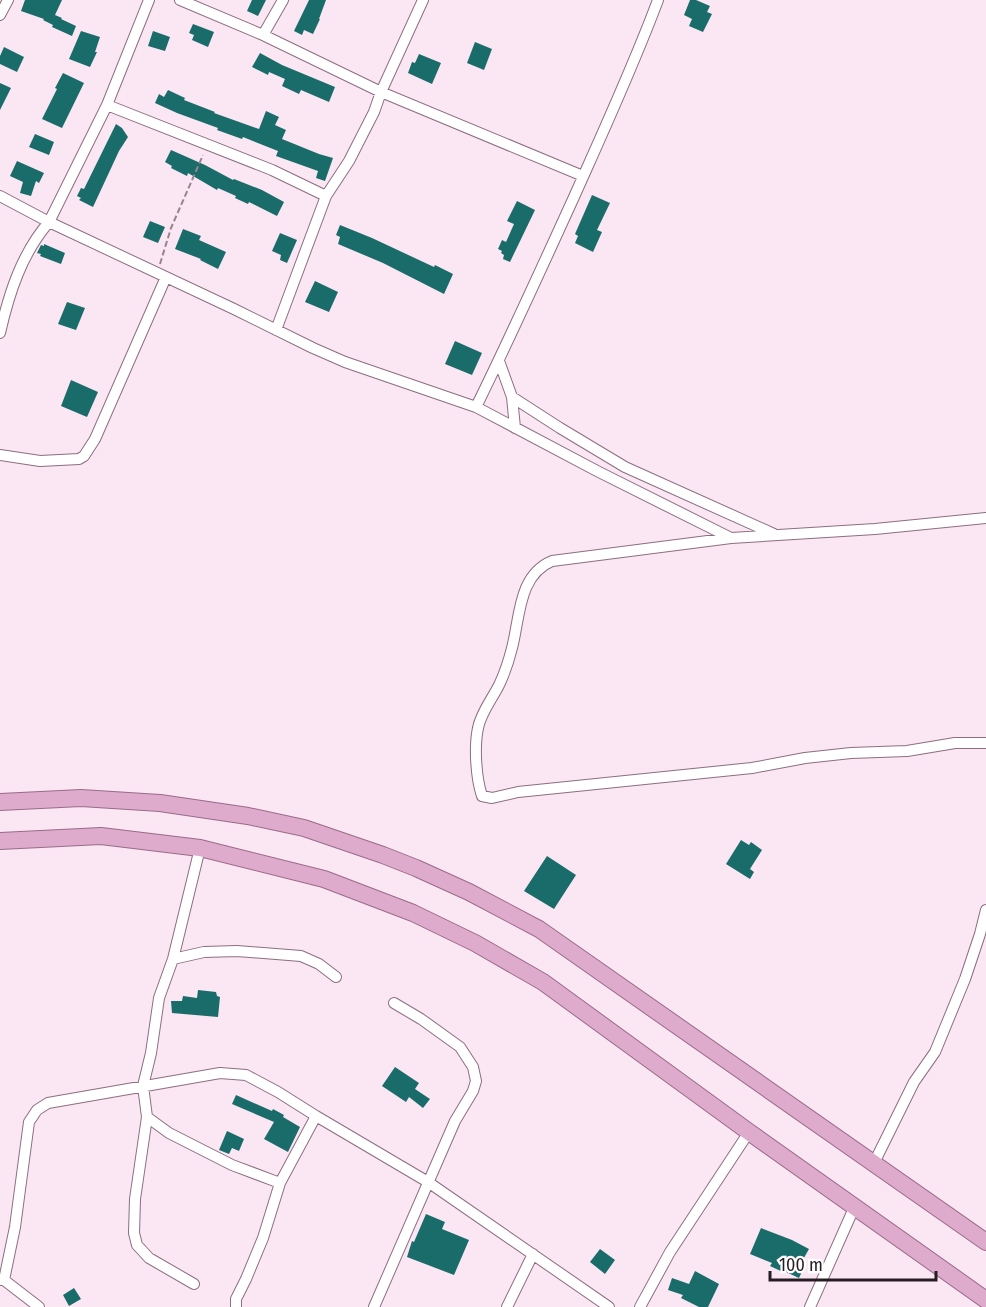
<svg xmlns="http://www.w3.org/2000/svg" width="986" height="1307" viewBox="0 0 986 1307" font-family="'Fira Sans Condensed',sans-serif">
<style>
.building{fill:#196c6a}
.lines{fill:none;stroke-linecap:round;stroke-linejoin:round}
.minor-casing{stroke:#8c6e81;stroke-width:12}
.trunk-casing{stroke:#996b89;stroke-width:18}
.path{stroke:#96858f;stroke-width:2;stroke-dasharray:6 3;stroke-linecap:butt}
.minor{stroke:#fff;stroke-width:10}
.trunk{stroke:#deabcc;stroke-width:16}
</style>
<rect width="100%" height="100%" fill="#fbe6f3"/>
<!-- building -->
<path class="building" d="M25,0H62L55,15L62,18L61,19L76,26L72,36L52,27L53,25L43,20L44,19L21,11Z
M252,0H266L258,16L247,11Z
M309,0H326L319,19H320L313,34L304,30L302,35L294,31Z
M690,0H696L710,6L707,12L712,14L703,32L689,26L692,19L684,15Z
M193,24L214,32L208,47L192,40L194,35L189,33Z
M81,31L100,37L95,52H97L90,67L69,59Z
M153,31L170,37L165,51L148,46Z
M475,42L492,49L484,70L467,63Z
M4,47L24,57L17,72L0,64V56Z
M260,53L282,65L335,87L329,102L301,90L299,94L282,86L285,79L269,72L268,75L252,67Z
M419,54L441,63L432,84L408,73L412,62L415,63Z
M63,73L84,83L62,128L42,119L57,89L55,88Z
M0,83L11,88L0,110Z
M168,90L185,98L184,100L215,112L214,113L259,129L266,111L279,117L275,125L286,130L282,139L319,154L333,158L325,181L316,178L318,171L276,156L278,151L243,137L242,139L217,130L218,128L177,113L155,103L159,94L164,97Z
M116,124L122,128L128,137L119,151L93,207L79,200L81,198L77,196L81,188L84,189Z
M35,134L54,142L49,155L29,147Z
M171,150L205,165L233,180L234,179L262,190L284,202L277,216L249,202L248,204L235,198L236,196L218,188L217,190L188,173L187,176L171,168L172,166L165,162Z
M17,161L44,173L39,183L36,181L31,196L20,193L23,182L10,176Z
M592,195L610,203L597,230L602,232L593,252L575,243L578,236L575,234Z
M517,201L535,210L510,262L503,259L504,255L501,253L502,251L498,249L502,240L506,242L514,224L507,221Z
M150,221L165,227L158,243L143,237Z
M340,225L372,238L434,267L435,265L453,274L444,294L383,263L338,244L340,237L336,235Z
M183,229L201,236L199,240L226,252L218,269L200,260L201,259L175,249Z
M280,233L297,240L287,263L280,260L281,255L272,251Z
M44,244L65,253L61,264L40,256L41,254L37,253L41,245L44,246Z
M315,281L338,292L329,312L305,302Z
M67,302L85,308L76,330L58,324Z
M455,341L482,353L472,375L445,364Z
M71,380L98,392L87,417L61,406Z
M741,840L749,845L751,842L762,850L750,869L754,872L750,879L726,864Z
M547,856L576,875L554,909L524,891Z
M198,990L216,992L217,996L220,997L218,1017L172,1013L171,1001H182L183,996L197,998Z
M395,1067L419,1083L415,1089L430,1099L423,1108L409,1097L406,1102L382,1086Z
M236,1095L272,1111L273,1109L284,1115L283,1117L300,1127L288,1152L264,1139L274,1122L232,1104Z
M227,1131L244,1139L239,1151L232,1148L229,1154L219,1150Z
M426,1214L445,1222L442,1229L469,1240L454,1275L407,1257L412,1241L414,1242Z
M761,1228L792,1240L809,1249L801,1263L805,1265L799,1278L786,1272L785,1273L770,1266L772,1263L750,1254Z
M600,1249L615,1260L605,1274L590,1262Z
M695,1271L719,1284L708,1307H699L681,1298L683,1295L668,1290L672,1278L689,1284Z
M74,1288L81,1299L69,1306L63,1295Z"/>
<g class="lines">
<!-- minor casing -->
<g class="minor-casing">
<path id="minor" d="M149,0L107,105L49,222L234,309L313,348L345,362L476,407
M180,0L263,35L381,92L583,176
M658,0C633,67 603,132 574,197C542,267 510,338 476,407L599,472L731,538
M0,15L8,0
M263,35L283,0
M107,105L272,170L326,196
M0,196L49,222C22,253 9,293 0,333
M276,330L326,196L349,161L374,112L381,92L423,0
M499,361L512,397L515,428
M512,397L560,428L625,467L774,534
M0,455L40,461L79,459L84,456L95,439L166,277
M986,518L875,529L731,538L552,561C518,575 520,618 512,648C509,660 505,672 500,683C493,698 481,712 478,728C474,747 476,778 482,796L492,798L518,792L752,768L805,758L851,753L907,751L955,743H986
M173,959L200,848
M147,1117L169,1133L232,1165L280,1183
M874,1163L914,1082L935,1052L965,979L980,934L986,910
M0,1280H4L15,1227L29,1122L37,1110L48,1103L220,1073L246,1075L278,1092L316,1116L428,1182L609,1307
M4,1280L39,1307
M194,1284L149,1258L137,1245L134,1233L135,1199L147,1117L143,1086L151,1053L159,998L173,959L204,952L237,951L301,956L319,964L336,977
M236,1307V1299L246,1279L263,1238L280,1183L316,1116
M374,1307L455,1121L473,1091L476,1081L473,1067L460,1047L421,1019L394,1003
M507,1307L533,1254
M640,1307L670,1252L749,1132
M810,1307L854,1208"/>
</g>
<!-- trunk casing -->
<g class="trunk-casing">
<path id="trunk" d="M0,802L81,798L160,803L248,816L304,828L383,855L416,868L469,892L539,929L986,1242
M0,841L101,836L200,848L324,879L413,913L475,943L543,982L749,1132L986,1300"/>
</g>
<!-- path -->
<path class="path" d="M160,264L171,228L203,155"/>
<!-- minor -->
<use href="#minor" class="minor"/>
<!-- trunk -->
<use href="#trunk" class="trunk"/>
</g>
<!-- scale -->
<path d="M770 1271v9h166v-9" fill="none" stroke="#281c24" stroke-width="3"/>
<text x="779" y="1271" font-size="18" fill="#281c24" stroke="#ffffff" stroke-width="4.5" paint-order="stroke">100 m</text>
</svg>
